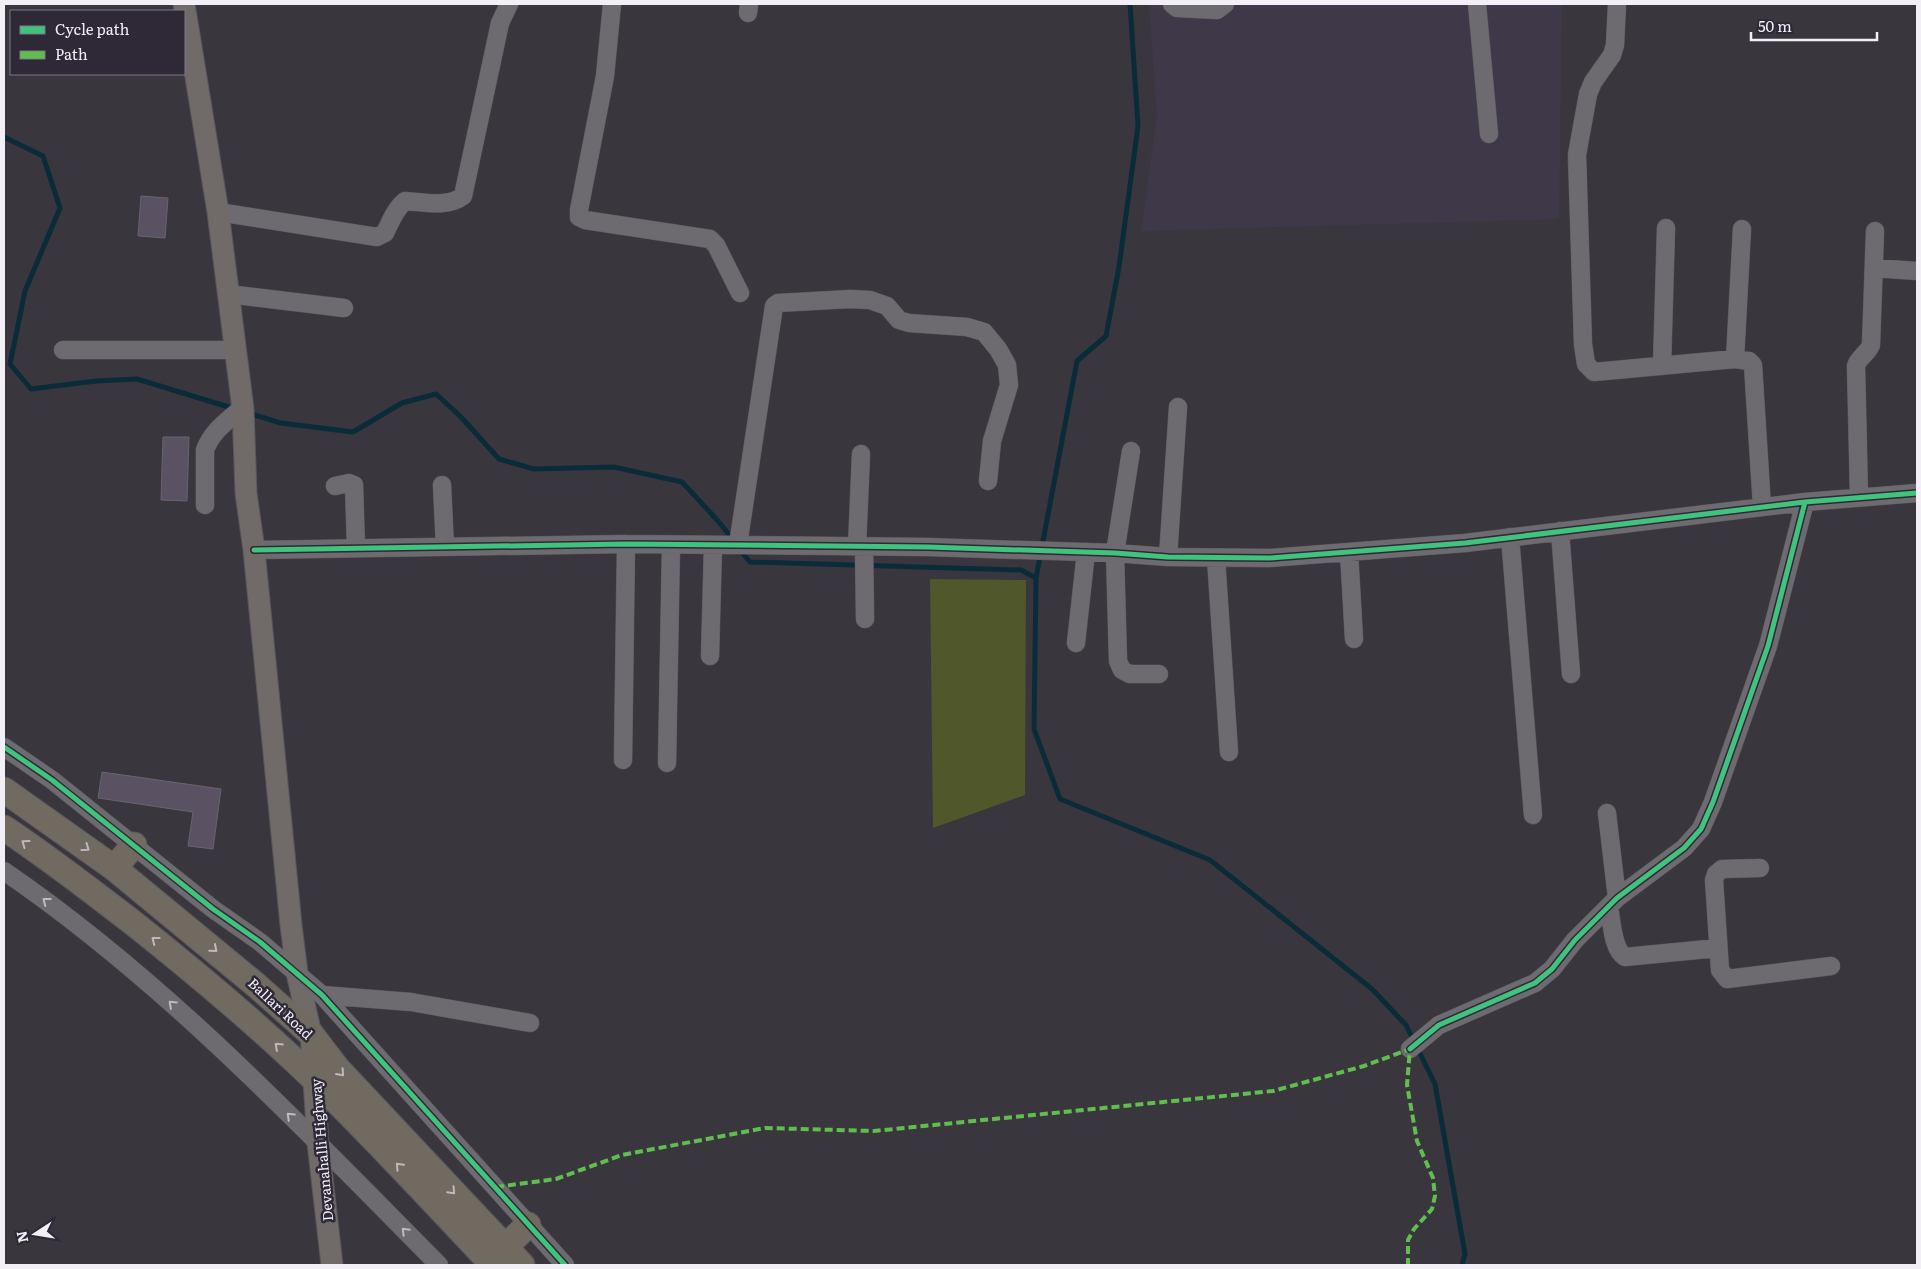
<svg xmlns="http://www.w3.org/2000/svg" width="1921" height="1269" viewBox="0 0 1921 1269" font-family="Literata,serif">
<style>
.built{fill:#3f3849}
.green{fill:#50572a}
.lines{fill:none;stroke-linecap:round;stroke-linejoin:round}
.stream{stroke:#0a2c39;stroke-width:5}
.building{fill:#5a5263;stroke:#67646b}
.minor-casing{stroke:#58555b;stroke-width:19}
.major-casing{stroke:#58555b;stroke-width:23}
.highway-casing{stroke:#58555b;stroke-width:27}
.minor{stroke:#6d6b70;stroke-width:18}
.major{stroke:#706b68;stroke-width:21}
.highway{stroke:#706a61;stroke-width:25}
.quiet{stroke:#5fbe4e;stroke-width:4;stroke-dasharray:8 4;stroke-linecap:butt}
.cycleway-casing{stroke:#2f2937;stroke-width:8}
.cycleway{stroke:#40c37c;stroke-width:5}
.oneway{stroke:#bebabb}
.oneway2{stroke:#bdbac1}
.labels{text-anchor:middle;dominant-baseline:central;stroke-width:5;stroke-linejoin:round;paint-order:stroke}
.street-label{font-size:14px;fill:#f2eff7;stroke:#2f2937}
</style>
<rect width="100%" height="100%" fill="#3a363e"/>
<!-- built -->
<path class="built" d="M1149,4H1562L1559,219L1141,231L1157,116Z"/>
<!-- green -->
<path class="green" d="M930,579L1026,580L1025,795L933,828Z"/>
<g class="lines">
<!-- stream -->
<path class="stream" d="M4,137L43,156L60,208L25,291L10,364L31,389L96,381L137,379L235,409
M248,413L281,423L353,432L402,403L436,394L460,416L499,459L534,469L614,467L682,482L719,522L734,541
M740,550L750,562L1021,570L1036,578L1034,729L1060,799L1210,860L1372,989L1406,1025L1435,1084L1465,1254L1462,1265
M1036,578L1077,361L1106,336L1119,267L1138,126L1130,4"/>
</g>
<!-- building -->
<path class="building" d="M141,196L168,198L165,238L138,236Z
M163,437H189L187,501L161,500Z
M102,772L221,789L213,849L188,846L193,812L98,798Z"/>
<g class="lines">
<!-- minor casing -->
<g class="minor-casing">
<path id="minor" d="M612,4L605,76L579,210V217L585,220L710,239L716,245L740,293
M1172,4L1177,8L1217,10L1225,4
M1477,4L1489,134
M1617,4L1615,45L1612,55L1593,82L1588,94L1577,155L1583,344L1586,364L1594,372L1735,359
M748,13L749,4
M218,212L377,237L385,233C390,223 395,209 405,201C424,202 447,208 463,196L500,23L509,4
M1742,229L1735,359L1749,361L1753,365L1762,507
M1874,268L1917,271
M228,294L344,308
M63,350H235
M1662,366L1666,228
M1131,451L1115,553L1118,661L1122,670L1130,674H1159
M442,485L445,547
M335,486L349,483L354,485L356,548
M1859,496L1856,366C1858,358 1868,353 1871,345L1875,231
M205,505V450C212,431 227,421 242,408
M1560,531L1571,674
M1510,537L1533,815
M738,545L774,306L778,303L850,299L870,300L887,306L899,320L909,323L967,327L984,332L998,349L1007,365L1009,385L992,441L988,481
M857,547L861,454
M864,547L865,619
M254,550L626,544L928,547L1115,553L1168,557L1269,558L1465,543L1805,502L1917,493
M1349,552L1354,639
M1168,557L1178,407
M1216,558L1229,752
M1076,643L1086,552
M710,656L713,546
M4,747L52,780L213,909L260,942L322,995L565,1265
M623,760L626,544
M667,763L671,545
M1607,813L1617,898
M1760,868L1722,869L1716,874L1714,880L1720,970L1727,979L1831,966
M4,871C166,982 301,1126 439,1265
M1609,907C1612,921 1612,949 1625,957L1718,948
M322,995L411,1002L530,1023
M1410,1049L1439,1025L1535,983L1552,969L1575,940L1617,898L1684,848L1701,829L1713,802L1768,646L1805,502"/>
</g>
<!-- major casing -->
<g class="major-casing">
<path id="major" d="M184,4L218,212L243,409L246,493L254,550L291,925L297,973L311,1034L318,1143L332,1265"/>
</g>
<!-- highway casing -->
<g class="highway-casing">
<path id="highway" d="M4,790L114,868L256,985L311,1034L337,1068L522,1265
M4,828C48,857 90,890 132,922C195,972 257,1024 315,1080C376,1139 434,1203 493,1265
M114,868L134,845
M504,1248L528,1225"/>
</g>
<!-- minor -->
<use href="#minor" class="minor"/>
<!-- major -->
<use href="#major" class="major"/>
<!-- highway -->
<use href="#highway" class="highway"/>
<!-- quiet -->
<path class="quiet" d="M496,1187L556,1179L622,1155L765,1128L874,1131L1273,1091L1364,1066L1410,1049L1407,1085L1417,1141L1433,1178L1435,1196L1432,1209L1414,1229L1408,1240V1265"/>
<!-- cycleway casing -->
<g class="cycleway-casing">
<path id="cycleway" d="M254,550L626,544L928,547L1115,553L1168,557L1269,558L1465,543L1805,502L1917,493
M4,747L52,780L213,909L260,942L322,995L565,1265
M1410,1049L1439,1025L1535,983L1552,969L1575,940L1617,898L1684,848L1701,829L1713,802L1768,646L1805,502"/>
</g>
<!-- cycleway -->
<use href="#cycleway" class="cycleway"/>
</g>
<!-- one-way arrows -->
<defs><path id="oneway-chevron" d="M-2-3.5L2.5 0L-2 3.5" fill="none" stroke-width="1.6" stroke-linecap="round" stroke-linejoin="round" transform="scale(1.25)"/></defs>
<g class="oneway">
<use href="#oneway-chevron" transform="translate(25 843) rotate(-144)"/>
<use href="#oneway-chevron" transform="translate(86 848) rotate(36)"/>
<use href="#oneway-chevron" transform="translate(155 940) rotate(-142)"/>
<use href="#oneway-chevron" transform="translate(214 949) rotate(40)"/>
<use href="#oneway-chevron" transform="translate(278 1046) rotate(-137)"/>
<use href="#oneway-chevron" transform="translate(341 1073) rotate(48)"/>
<use href="#oneway-chevron" transform="translate(399 1166) rotate(-133)"/>
<use href="#oneway-chevron" transform="translate(452 1191) rotate(47)"/>
</g>
<g class="oneway2">
<use href="#oneway-chevron" transform="translate(46 901) rotate(-142)"/>
<use href="#oneway-chevron" transform="translate(172 1004) rotate(-137)"/>
<use href="#oneway-chevron" transform="translate(290 1116) rotate(-136)"/>
<use href="#oneway-chevron" transform="translate(405 1231) rotate(-135)"/>
</g>
<g class="labels">
<!-- street labels -->
<g class="street-label">
<text transform="translate(281 1008) rotate(43)">Ballari Road</text>
<text transform="translate(321 1150) rotate(-95)">Devanahalli Highway</text>
</g>
</g>
<!-- border -->
<rect width="1921" height="1269" fill="none" stroke="#f2eff7" stroke-width="10"/>
<!-- legend -->
<rect x="10" y="10" width="175" height="65" fill="#2f2937" stroke="#7d7884"/>
<rect x="20" y="26" width="25" height="8" fill="#40c37c" stroke="#7d7884"/>
<text x="55" y="35" font-size="15" fill="#f2eff7">Cycle path</text>
<rect x="20" y="51" width="25" height="8" fill="#5fbe4e" stroke="#7d7884"/>
<text x="55" y="60" font-size="15" fill="#f2eff7">Path</text>
<!-- north arrow -->
<g transform="translate(35 1234) rotate(258)" stroke="#2f2937" stroke-width="4" paint-order="stroke">
<path d="M0-4L9 19L0 12L-9 19Z" fill="#f2eff7"/>
<text y="-8" font-size="14" font-weight="bold" text-anchor="middle" fill="#f2eff7">N</text>
</g>
<!-- scale -->
<path d="M1751 32v8h126v-8" fill="none" stroke="#f2eff7" stroke-width="2.5"/>
<text x="1758" y="32" font-size="15" fill="#f2eff7" stroke="#2f2937" stroke-width="4" paint-order="stroke">50 m</text>
</svg>
